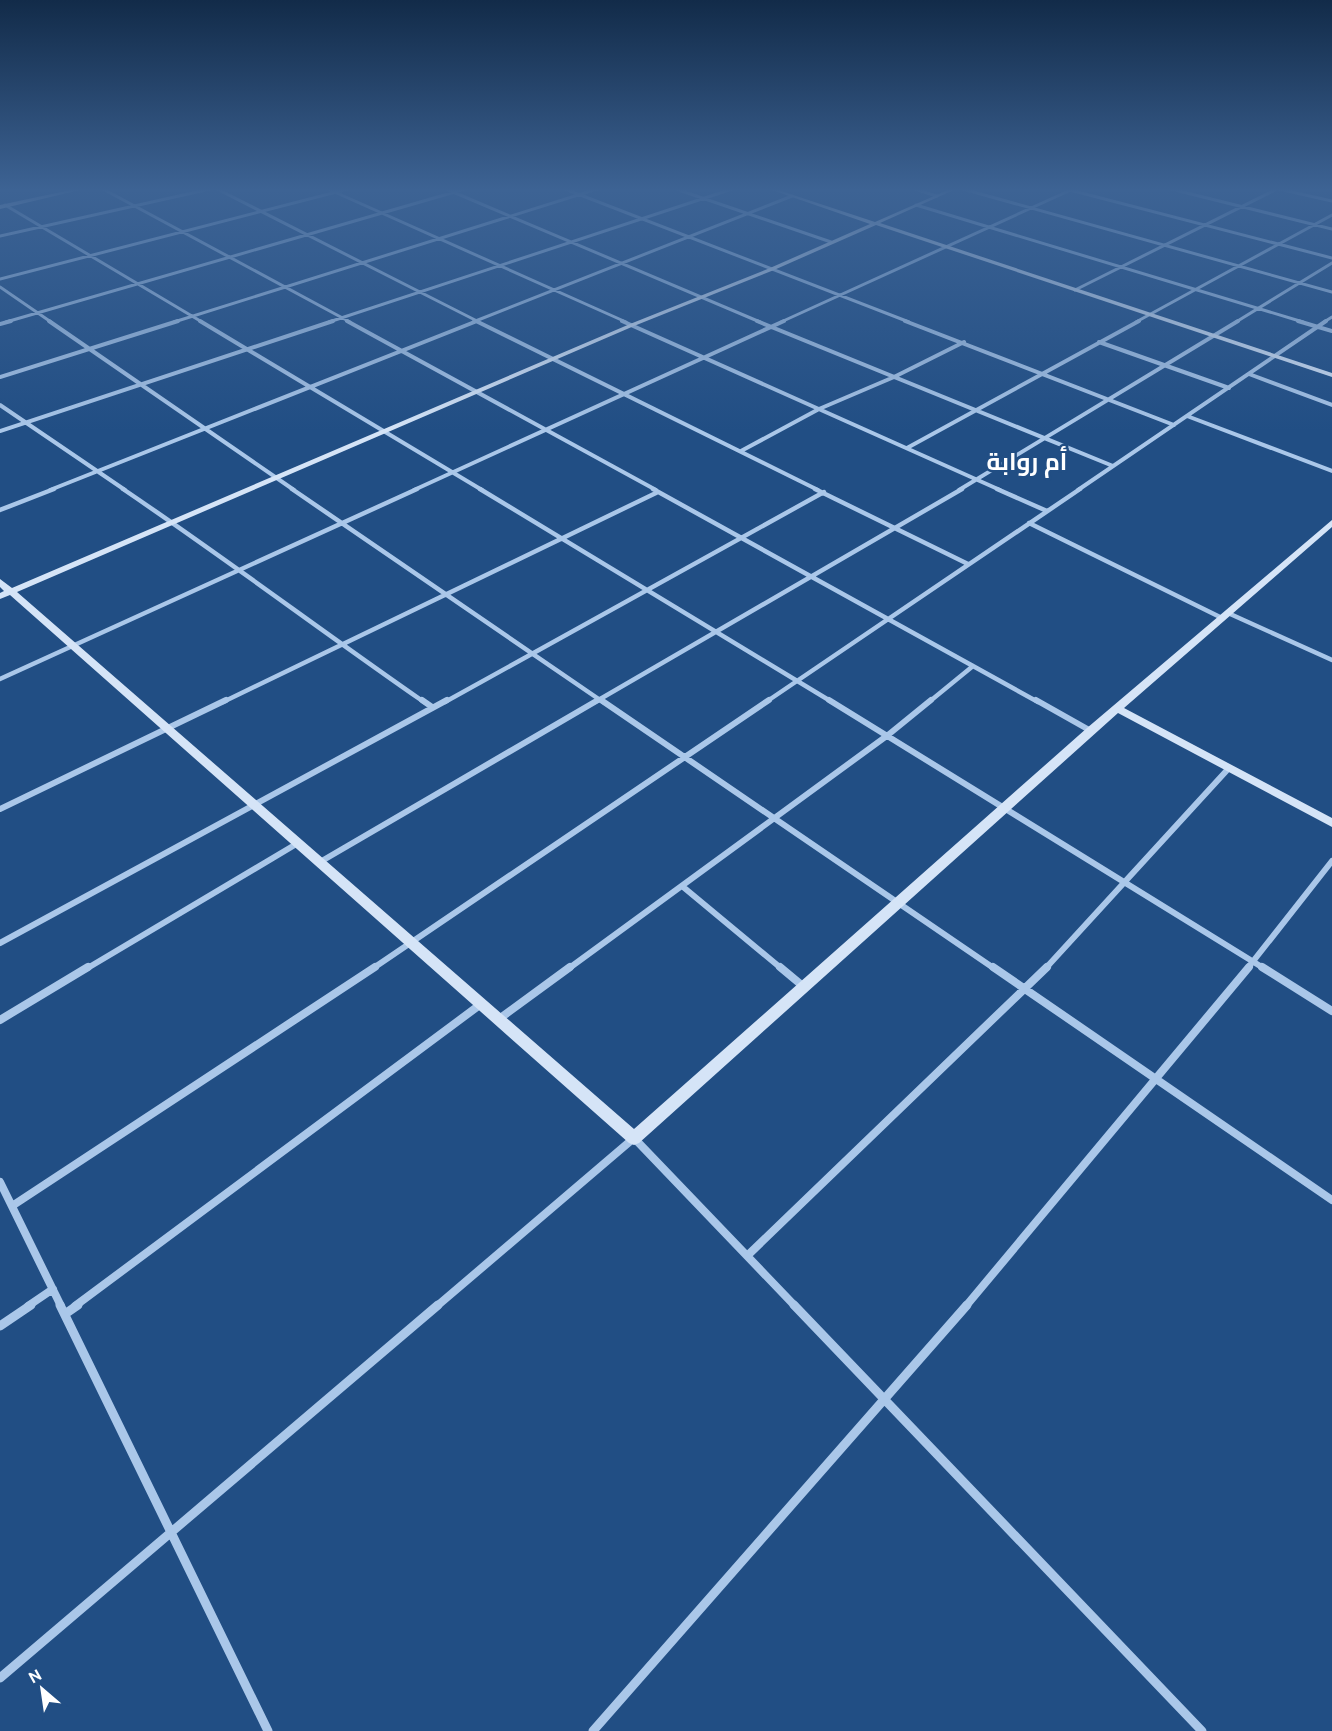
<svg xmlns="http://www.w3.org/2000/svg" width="1332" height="1731" viewBox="0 0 1332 1731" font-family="Ubuntu,Cairo,sans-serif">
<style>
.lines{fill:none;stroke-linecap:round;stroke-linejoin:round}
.street-far5{stroke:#aac7e9;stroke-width:3}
.street-far4{stroke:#aac7e9;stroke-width:4}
.street-far3{stroke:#aac7e9;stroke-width:4.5}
.street-far2{stroke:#aac7e9;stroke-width:6}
.street-far1{stroke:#aac7e9;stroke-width:8}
.street{stroke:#aac7e9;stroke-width:9}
.secondary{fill:#d5e4f7;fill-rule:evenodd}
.labels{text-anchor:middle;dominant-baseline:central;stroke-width:5;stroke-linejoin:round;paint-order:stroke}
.far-town-label{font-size:24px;font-weight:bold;fill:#fff;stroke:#214e84}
</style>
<rect width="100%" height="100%" fill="#214e84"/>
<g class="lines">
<!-- street-far5 -->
<path class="street-far5" d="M103,189L350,322
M217,189L479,322
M328,189L626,322
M446,189L760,322
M565,189L909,322
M676,189L831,242
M914,189L937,196
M963,189L1332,292
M1171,189L1332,229
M1279,189L1332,201
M1070,190L1332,258
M5,205L202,322
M916,205L1303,322
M0,236L210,189
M0,279L348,189
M0,287L51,322
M1075,290L1277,189
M6,322L465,189
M174,322L597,189
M329,322L732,189
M473,322L792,196
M781,322L1073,189
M1136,322L1332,215
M1236,322L1332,263
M1324,322L1332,317"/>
<!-- street-far4 -->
<path class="street-far4" d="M49,321L294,490
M200,321L482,490
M347,321L656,490
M476,321L818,490
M622,321L1000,490
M757,321L1113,466
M905,321L1174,425
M1298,321L1332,331
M0,324L11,321
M1099,342L1229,388
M1249,374L1332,405
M0,377L178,321
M0,405L125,490
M1187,416L1332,471
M0,431L333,321
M907,448L1139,321
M741,451L819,409L894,377L964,342
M50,490L477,321
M414,490L784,321
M959,490L1238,321
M1078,490L1326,321"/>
<!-- street-far3 -->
<path class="street-far3" d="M123,489C225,558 323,632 424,702
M292,489L603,702
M480,489L832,702
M653,489L1038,702
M815,489L968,564
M997,489L1047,511
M0,510L54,489
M1029,523L1222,618
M1228,613L1332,660
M0,679L417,489
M223,702L658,492
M445,702L824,492
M595,702L962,489
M766,702L1080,489
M929,702L973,666"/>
<!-- street-far2 -->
<path class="street-far2" d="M422,700L432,707
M601,700L995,969
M829,700L1265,969
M1036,700L1091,731
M0,809L226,700
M320,862L598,700
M682,886L782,969
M0,943L447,700
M86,969L298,843
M372,969L769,700
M568,969L888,735L931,700
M1045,969L1229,768
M1247,969L1332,861"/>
<!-- street-far1 -->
<path class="street-far1" d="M780,967L804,987
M993,967L1332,1200
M1262,967L1332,1011
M499,1019L570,967
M0,1020L88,967
M0,1182L61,1306
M12,1206L375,967
M747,1256L1047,967
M28,1306L53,1289
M75,1306L481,1004
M437,1306L634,1138L795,1306
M966,1306L1249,967"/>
<!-- street -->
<path class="street" d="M60,1305L268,1731
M794,1305L1202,1731
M65,1314L78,1305
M0,1326L31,1305
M0,1678L438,1305
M593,1731L967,1305"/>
<!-- secondary -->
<path class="secondary" d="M75,189H84L0,209V205Z
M769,189H775L875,222L950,189H956L880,223L1332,373V377L876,225L774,270L634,326L17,592L634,1129L1087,728L1332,520V527L1124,708L1332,818V827L1118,713L639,1143L634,1145L629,1143L10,595L0,599V593L4,591L0,587V579L12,588L630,324L770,268L870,224Z"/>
</g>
<!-- sky -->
<linearGradient id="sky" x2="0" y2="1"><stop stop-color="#122b49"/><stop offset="0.44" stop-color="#3d6394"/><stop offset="1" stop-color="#3d6394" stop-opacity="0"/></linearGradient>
<rect width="1332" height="431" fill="url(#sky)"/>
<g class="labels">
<!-- far-town labels -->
<g class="far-town-label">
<text x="1027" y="461">أم روابة</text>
</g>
</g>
<!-- north arrow -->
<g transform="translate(42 1689) rotate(331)" stroke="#214e84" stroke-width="4.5" paint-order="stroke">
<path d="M0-4.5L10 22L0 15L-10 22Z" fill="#ffffff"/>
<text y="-9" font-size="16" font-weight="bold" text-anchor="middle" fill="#ffffff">N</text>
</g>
</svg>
